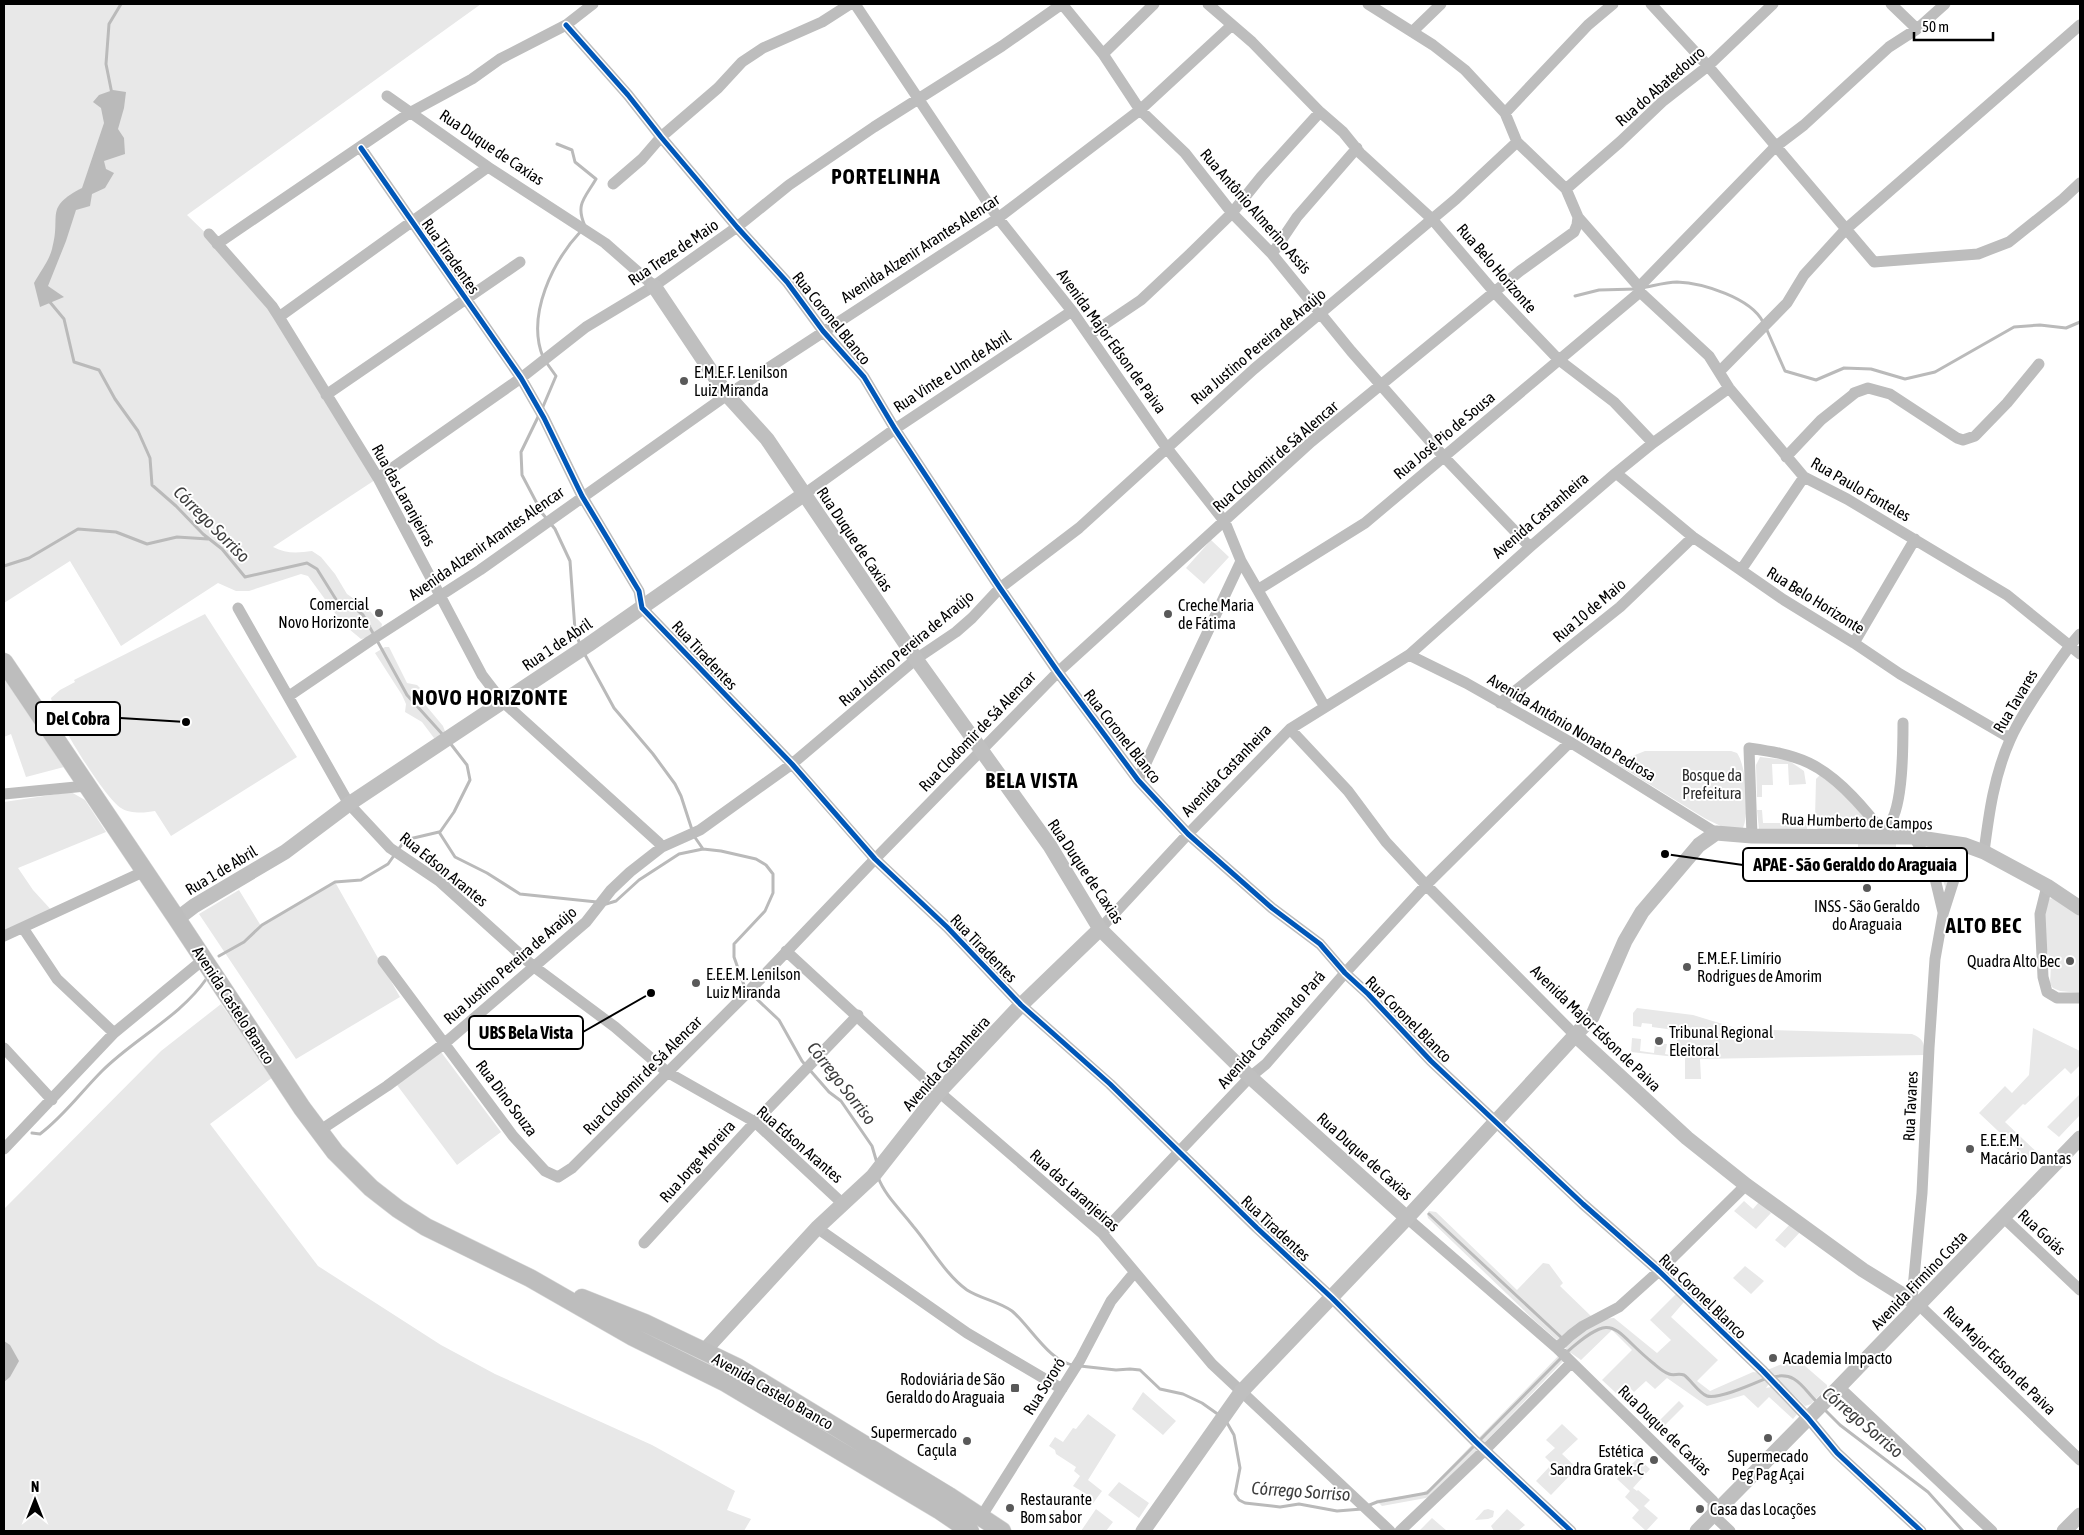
<svg xmlns="http://www.w3.org/2000/svg" width="2084" height="1535" viewBox="0 0 2084 1535" font-family="'Asap Condensed',sans-serif">
<style>
.green{fill:#e8e8e8}
.water{fill:#bababa}
.lines{fill:none;stroke-linecap:round;stroke-linejoin:round}
.stream{stroke:#bababa;stroke-width:3}
.primary-casing{stroke:#dbdbdb;stroke-width:19}
.street{stroke:#bdbdbd;stroke-width:11}
.secondary{stroke:#bfbfbf;stroke-width:15}
.primary{stroke:#bdbdbd;stroke-width:18}
.cycleway-casing{stroke:#fff;stroke-width:8}
.cycleway{stroke:#0057b8;stroke-width:5}
.poi-dot{fill:#595959;stroke:#fff;stroke-width:2}
.labels{text-anchor:middle;dominant-baseline:central;stroke-width:4;stroke-linejoin:round;paint-order:stroke}
.street-label{font-size:16px;fill:#000;stroke:#fff}
.poi-label{font-size:16px;fill:#000;stroke:#fff;text-anchor:start}
.park-label{font-size:16px;fill:#2d2d2d;stroke:#fff}
.water-label{font-size:18px;font-style:italic;fill:#3e3e3e;stroke:#fff}
.district-label{font-size:21px;font-weight:bold;letter-spacing:1px;fill:#000;stroke:#fff}
.leader{fill:none;stroke:#000;stroke-width:2}
.callout-dot{fill:#000;stroke:#fff;stroke-width:2}
.callout{fill:#fff;stroke:#000;stroke-width:2}
.callout-label{font-size:18px;text-anchor:middle;font-weight:bold;fill:#000}
</style>
<rect width="100%" height="100%" fill="#fff"/>
<!-- green -->
<path class="green" d="M4,4H481L187,215L217,244L279,317L378,478L273,547C286,554 298,553 312,551L321,557L335,574L347,594L368,609L382,624L381,629L366,638L361,639L343,624L308,576L301,574L249,591H236L218,583L121,646L70,561L4,603Z
M1211,540L1229,557L1204,584L1186,568Z
M205,614L297,757L171,836L155,811C145,813 130,814 121,808C104,797 55,718 51,698L60,690L75,682L74,680Z
M385,647H389L407,683L417,685L421,689L423,702L443,726L446,734L434,738L422,722L405,712L406,704L402,695L375,653Z
M4,677L64,767L26,777L11,734L4,737Z
M1645,751H1731L1737,753C1747,767 1750,816 1742,830L1725,828L1706,819L1615,763Z
M1760,757L1788,760L1804,771L1806,784L1789,785L1788,764H1772L1773,785H1762V797H1757L1756,765Z
M1820,775C1834,786 1866,813 1870,830L1818,831L1815,818L1816,779Z
M71,792L85,800L106,832L18,868L33,890L54,913L4,936V802Z
M1757,810H1762L1763,823H1807V829L1804,833L1759,829Z
M1858,843L1896,844V850H1858Z
M1926,846L1955,851L1946,889L1940,872Z
M335,882L400,997L296,1059L199,914L239,890L261,926Z
M2054,898L2080,914V993L2060,991L2053,988L2050,984L2051,964L2045,943V909L2048,899Z
M221,1004L273,1077L210,1124L318,1266L441,1345L495,1374L652,1445L735,1491L727,1510L751,1519L744,1531H4V1209L161,1051Z
M1637,1008L1693,1015L1739,1029L1912,1034C1924,1039 1924,1043 1925,1055L1700,1059L1701,1079H1685V1058L1631,1052L1632,1038L1641,1039L1640,1051L1654,1053L1655,1043L1667,1044L1665,1054L1675,1056L1678,1034L1674,1033V1030L1652,1027V1024L1642,1023L1641,1027L1633,1026V1013Z
M2033,1028L2080,1051V1065L2071,1074L2065,1068L2025,1105L2023,1104L2005,1122L2041,1156L2033,1164L1979,1113L2005,1086L2012,1093L2029,1075Z
M441,1052L501,1132L457,1165L397,1085Z
M2080,1094V1115L2059,1137L2047,1127Z
M1744,1201L1753,1209L1759,1202L1771,1213L1756,1229L1734,1211Z
M1429,1211L1436,1212L1517,1290L1543,1263L1549,1264L1563,1283L1560,1286L1593,1318L1559,1341L1557,1340L1535,1321L1428,1218L1427,1214Z
M1793,1221L1803,1229L1785,1248L1775,1240Z
M1745,1266L1764,1281L1751,1294L1733,1278Z
M1676,1294L1684,1302L1671,1317L1718,1360L1697,1381L1710,1391L1753,1372L1760,1373L1782,1364L1790,1353L1827,1385V1388L1811,1404L1805,1406L1782,1384L1770,1382L1766,1388L1771,1387L1798,1413L1793,1419L1769,1397L1758,1408L1744,1395L1707,1406L1667,1378L1655,1389L1646,1381L1634,1392L1625,1383L1616,1393L1602,1380L1632,1350L1612,1330L1581,1360L1571,1353L1435,1494L1426,1498L1382,1506L1376,1500L1420,1494L1429,1489L1566,1348V1346C1578,1335 1597,1318 1614,1318L1657,1353L1671,1340L1650,1320Z
M1143,1392L1176,1421L1163,1435L1132,1409Z
M1679,1401L1684,1406L1665,1425L1660,1420Z
M1088,1414L1116,1435L1088,1480L1102,1491L1091,1506L1084,1501L1088,1495L1073,1486L1080,1476L1074,1471L1076,1467L1056,1454L1055,1450L1049,1446L1055,1437L1063,1442L1073,1428L1076,1429Z
M1562,1424L1578,1439L1562,1454L1577,1468L1551,1495L1536,1481L1552,1464L1545,1457L1555,1448L1546,1440Z
M1672,1440L1680,1448L1686,1442L1689,1446L1680,1454L1669,1443Z
M1638,1458L1650,1469L1633,1488L1637,1491L1638,1490L1650,1500L1644,1506L1658,1518L1646,1531L1632,1518L1639,1510L1625,1497L1630,1491L1617,1479Z
M1119,1482L1149,1503L1139,1518L1108,1495Z
M1096,1509L1113,1522L1106,1531H1081Z
M1488,1509L1494,1511L1493,1517L1488,1519L1475,1520L1484,1510Z
M1507,1509L1525,1525L1518,1531H1494L1491,1526Z
M1432,1518L1447,1531H1419Z"/>
<!-- water -->
<path class="water" d="M113,90L126,92L124,108L118,129L124,138L125,154L104,161L106,169L114,173L105,188L92,194L90,206L76,210L66,241L48,286L64,297L40,307L34,283C40,272 49,261 52,249C62,215 43,208 82,188L104,123L101,108L93,102L99,95Z
M4,1341L10,1345L19,1361L10,1377L4,1382Z"/>
<g class="lines">
<!-- stream -->
<path class="stream" d="M112,94L106,64L109,24L121,4
M557,144L572,150L575,162L596,179C585,198 575,204 585,226
M1642,288C1653,286 1666,282 1677,282C1703,283 1751,298 1763,322
M1575,296L1599,290L1636,289
M49,301L64,319L74,362L99,370L115,399L138,431L150,458L152,485L176,506L203,534L222,549L245,577L307,563L317,569L337,601L351,605L363,615L407,695L444,736
M1766,328L1785,371L1816,380L1844,368L1871,369L1905,379L1935,372L2014,327L2040,325L2066,328L2080,322
M543,357C526,315 553,261 581,231
M542,409L556,376L546,362
M539,415L521,452L522,475L542,513L555,529L570,561L575,630L580,645
M4,566L29,558L78,529L116,532L147,544L177,537L208,539
M584,653L614,708L653,754L675,784L681,796L694,836L703,849
M439,832L455,857L487,873L520,894L597,902
M440,832L454,812L470,780L467,765L450,743
M606,904L616,901L639,880L679,854L703,849L721,851L756,859L766,865L773,874V893L765,911L734,944V957L745,988L779,1020L802,1061L829,1092L841,1101L872,1146L877,1163
M219,956L244,942L262,925L335,882L361,880L388,864L405,840L439,832
M32,1133L40,1134C64,1116 81,1092 102,1071C135,1038 180,1017 207,978
M878,1177C885,1196 901,1210 913,1226C930,1246 945,1274 967,1290C981,1299 998,1301 1012,1311C1029,1325 1051,1364 1074,1365
M1429,1214L1563,1339
M1567,1352C1616,1309 1611,1329 1653,1363C1658,1367 1663,1372 1669,1374C1674,1376 1678,1373 1684,1375C1691,1380 1699,1393 1707,1396C1718,1400 1755,1383 1767,1378
M1080,1366L1116,1370L1130,1369L1140,1370L1160,1389L1183,1394L1202,1403L1219,1415
M1773,1377C1797,1371 1803,1389 1818,1403
M1824,1409L1840,1425L1928,1492L1963,1531
M1226,1421L1234,1435L1240,1468L1235,1494L1239,1500L1245,1503L1280,1507L1299,1504L1337,1511L1362,1509
M1479,1441L1562,1357
M1367,1506L1377,1502L1427,1493L1474,1446"/>
<!-- primary casing -->
<g class="primary-casing">
<path id="primary" d="M4,662L177,919L302,1108L335,1152L371,1188L398,1209L426,1227L530,1278L633,1337L726,1383L939,1510L970,1531
M582,1298L645,1323L737,1367L949,1496L1002,1531"/>
</g>
<!-- street -->
<path class="street" d="M855,4L998,218L1072,311L1166,447L1225,522L1241,561L1325,707
M1062,4L1103,54L1140,110L1185,153L1232,213L1272,254L1351,351L1444,457L1530,547
M1208,4L1252,42L1320,112L1343,132L1360,153L1432,219L1495,293L1559,360L1614,402L1653,443
M1368,4L1433,45L1465,70L1505,113L1517,142L1566,189L1578,217L1639,287L1640,292
M1651,4L1708,66L1874,262L1978,254L2009,242L2063,199L2080,183
M1891,4L1917,29
M566,25L628,95L661,137L737,227L787,282L823,331L864,377L895,429L1000,588L1058,672L1138,780L1188,834L1272,908L1320,944L1345,973L1368,994L1431,1061L1583,1204L1659,1271L1763,1371L1808,1418L1837,1453L1921,1531
M1412,32L1441,4
M1103,54L1154,4
M387,96L488,167L605,243L654,286
M1505,113L1588,25L1613,4
M361,148L521,378L544,418L582,496L639,591L642,608L792,764L875,859L947,927L1021,1005L1110,1084L1257,1228L1332,1298L1475,1441L1571,1531
M613,184L642,159L661,137L718,88L742,62L763,48L822,22L850,4
M1566,189L1620,142L1662,102L1708,66L1773,4
M209,234L272,306L279,317L378,478L482,675L502,701L658,842L662,847
M217,244L411,112L472,79L500,59L566,25L593,4
M1272,254L1297,217L1357,148
M1639,287L1775,147L1804,125L1889,47L1917,29L1945,4
M1640,292L1709,356L1729,388L1804,477L1847,499L2007,595L2080,654
M279,317L488,167
M1089,335L1141,300L1189,255L1232,213L1261,177L1320,112
M1720,371L1787,303L1804,275L1846,229L2080,25
M1854,393L1868,388L1890,394L1957,438L1963,440L1975,436L2007,403L2039,364
M326,395L520,262
M1786,457L1821,420L1855,393
M1616,473L1693,537L1784,600L1854,643L1900,674L2010,738
M378,478L521,378L586,327L654,286L737,227L789,185L874,127L1002,46L1062,4
M803,495L895,429L1072,311
M1741,570L1804,477
M1259,589L1365,523L1640,292
M238,608L349,804L390,848L439,881L533,966L615,1027L667,1072L755,1122L842,1203
M1854,643L1915,539
M1409,655L1466,683L1570,742L1716,833
M289,696L370,641L480,570L727,395L998,218L1140,110L1232,25
M1500,703L1620,607L1693,537
M1290,729L1348,791L1386,842L1426,885L1575,1035
M1138,780L1241,561
M4,794L86,786
M1882,831C1884,829 1888,826 1890,823C1903,805 1903,746 1903,723
M1752,836L1749,748C1769,751 1790,754 1809,763C1840,778 1867,811 1887,838
M1914,837L1933,870L1943,912
M1984,852C1989,813 1994,776 2010,740C2019,719 2033,699 2046,680C2057,664 2067,648 2080,634
M2047,886L2040,914L2043,977L2047,992L2057,998H2080
M23,928L57,979L114,1033
M1100,929L1188,834L1290,729L1409,655L1530,547L1616,473L1653,443L1729,388
M4,936L145,871
M786,951L939,1092L1102,1233L1212,1364L1390,1531
M383,961L513,1136L545,1171L558,1177L572,1168L745,995L875,859L1058,672L1311,442L1520,271L1574,232L1577,225L1578,217
M4,1048L52,1100
M319,1131L387,1086L445,1043L586,922L611,890L630,872L662,847L700,830L792,764L916,659L956,632L972,618L1000,588L1079,528L1254,369L1456,199L1517,142
M4,1149L114,1033L204,959
M1407,1218L1557,1348L1713,1501V1515L1730,1531
M2004,1218L2080,1290
M817,1228L967,1333L1062,1389
M1102,1233L1250,1077L1266,1064L1345,973L1426,885L1570,742
M644,1243L755,1122L858,1015
M1912,1299L1922,1193L1929,1048L1935,959L1943,914L1965,845
M1919,1305L2080,1460
M1557,1348L1571,1335L1583,1326L1619,1307L1659,1271L1746,1185
M1839,1387L1992,1531
M981,1517L1080,1360L1111,1301L1134,1273
M1400,1531L1485,1450L1571,1363"/>
<!-- secondary -->
<path class="secondary" d="M654,286L727,395L767,439L916,659L1050,846L1100,929L1250,1077L1407,1218
M177,919L194,906L285,852L349,804L588,645L803,495
M1575,1035L1687,1138L1746,1185L1863,1270L1919,1305
M704,1351L817,1228L873,1176L939,1092L1021,1005L1100,929
M1143,1531L1241,1392L1407,1218L1592,1017L1625,941L1642,912L1699,845L1716,833L1752,836L1914,837L1965,845L1984,852L2047,886L2080,908
M1697,1531L1839,1387L2080,1138
M2064,1531L2080,1515"/>
<!-- primary -->
<use href="#primary" class="primary"/>
<!-- cycleway casing -->
<g class="cycleway-casing">
<path id="cycleway" d="M566,25L628,95L661,137L737,227L787,282L823,331L864,377L895,429L1000,588L1058,672L1138,780L1188,834L1272,908L1320,944L1345,973L1368,994L1431,1061L1583,1204L1659,1271L1763,1371L1808,1418L1837,1453L1921,1531
M361,148L521,378L544,418L582,496L639,591L642,608L792,764L875,859L947,927L1021,1005L1110,1084L1257,1228L1332,1298L1475,1441L1571,1531"/>
</g>
<!-- cycleway -->
<use href="#cycleway" class="cycleway"/>
</g>
<!-- markers -->
<g class="poi-dot">
<circle cx="684" cy="381" r="5"/>
<circle cx="379" cy="613" r="5"/>
<circle cx="1168" cy="614" r="5"/>
<circle cx="1867" cy="888" r="5"/>
<circle cx="2070" cy="961" r="5"/>
<circle cx="1687" cy="967" r="5"/>
<circle cx="696" cy="983" r="5"/>
<circle cx="1659" cy="1041" r="5"/>
<circle cx="1970" cy="1149" r="5"/>
<circle cx="1773" cy="1358" r="5"/>
<rect x="1010" y="1383" width="10" height="10" rx="2.5"/>
<circle cx="1768" cy="1438" r="5"/>
<circle cx="967" cy="1441" r="5"/>
<circle cx="1654" cy="1460" r="5"/>
<circle cx="1010" cy="1508" r="5"/>
<circle cx="1700" cy="1509" r="5"/>
</g>
<g class="labels">
<!-- street labels -->
<g class="street-label">
<text transform="translate(1660 86) rotate(-41)">Rua do Abatedouro</text>
<text transform="translate(492 147) rotate(34)">Rua Duque de Caxias</text>
<text transform="translate(1256 211) rotate(49)">Rua Antônio Almerino Assis</text>
<text transform="translate(920 248) rotate(-33)">Avenida Alzenir Arantes Alencar</text>
<text transform="translate(673 252) rotate(-34)">Rua Treze de Maio</text>
<text transform="translate(451 256) rotate(55)">Rua Tiradentes</text>
<text transform="translate(1497 268) rotate(49)">Rua Belo Horizonte</text>
<text transform="translate(832 318) rotate(51)">Rua Coronel Blanco</text>
<text transform="translate(1112 341) rotate(54)">Avenida Major Edson de Paiva</text>
<text transform="translate(1258 346) rotate(-40)">Rua Justino Pereira de Araújo</text>
<text transform="translate(952 371) rotate(-33)">Rua Vinte e Um de Abril</text>
<text transform="translate(1444 435) rotate(-40)">Rua José Pio de Sousa</text>
<text transform="translate(1275 456) rotate(-41)">Rua Clodomir de Sá Alencar</text>
<text transform="translate(1861 489) rotate(30)">Rua Paulo Fonteles</text>
<text transform="translate(404 495) rotate(61)">Rua das Laranjeiras</text>
<text transform="translate(1540 515) rotate(-41)">Avenida Castanheira</text>
<text transform="translate(855 539) rotate(56)">Rua Duque de Caxias</text>
<text transform="translate(486 543) rotate(-35)">Avenida Alzenir Arantes Alencar</text>
<text transform="translate(1816 600) rotate(32)">Rua Belo Horizonte</text>
<text transform="translate(1589 610) rotate(-40)">Rua 10 de Maio</text>
<text transform="translate(557 644) rotate(-34)">Rua 1 de Abril</text>
<text transform="translate(906 648) rotate(-40)">Rua Justino Pereira de Araújo</text>
<text transform="translate(705 655) rotate(47)">Rua Tiradentes</text>
<text transform="translate(2015 701) rotate(-59)">Rua Tavares</text>
<text transform="translate(1572 727) rotate(31)">Avenida Antônio Nonato Pedrosa</text>
<text transform="translate(977 731) rotate(-46)">Rua Clodomir de Sá Alencar</text>
<text transform="translate(1123 736) rotate(52)">Rua Coronel Blanco</text>
<text transform="translate(1226 770) rotate(-46)">Avenida Castanheira</text>
<text transform="translate(1857 821) rotate(2)">Rua Humberto de Campos</text>
<text transform="translate(444 869) rotate(39)">Rua Edson Arantes</text>
<text transform="translate(221 870) rotate(-31)">Rua 1 de Abril</text>
<text transform="translate(1086 871) rotate(56)">Rua Duque de Caxias</text>
<text transform="translate(984 948) rotate(46)">Rua Tiradentes</text>
<text transform="translate(510 965) rotate(-41)">Rua Justino Pereira de Araújo</text>
<text transform="translate(234 1005) rotate(57)">Avenida Castelo Branco</text>
<text transform="translate(1409 1019) rotate(45)">Rua Coronel Blanco</text>
<text transform="translate(1596 1028) rotate(44)">Avenida Major Edson de Paiva</text>
<text transform="translate(1271 1029) rotate(-48)">Avenida Castanha do Pará</text>
<text transform="translate(946 1063) rotate(-48)">Avenida Castanheira</text>
<text transform="translate(642 1075) rotate(-45)">Rua Clodomir de Sá Alencar</text>
<text transform="translate(507 1098) rotate(53)">Rua Dino Souza</text>
<text transform="translate(1910 1106) rotate(-87)">Rua Tavares</text>
<text transform="translate(800 1144) rotate(41)">Rua Edson Arantes</text>
<text transform="translate(1365 1156) rotate(42)">Rua Duque de Caxias</text>
<text transform="translate(697 1161) rotate(-48)">Rua Jorge Moreira</text>
<text transform="translate(1075 1190) rotate(42)">Rua das Laranjeiras</text>
<text transform="translate(1276 1228) rotate(43)">Rua Tiradentes</text>
<text transform="translate(2042 1232) rotate(43)">Rua Goiás</text>
<text transform="translate(1919 1280) rotate(-46)">Avenida Firmino Costa</text>
<text transform="translate(1703 1296) rotate(44)">Rua Coronel Blanco</text>
<text transform="translate(2000 1360) rotate(44)">Rua Major Edson de Paiva</text>
<text transform="translate(1044 1386) rotate(-58)">Rua Sororó</text>
<text transform="translate(773 1391) rotate(30)">Avenida Castelo Branco</text>
<text transform="translate(1665 1430) rotate(44)">Rua Duque de Caxias</text>
</g>
<!-- poi labels -->
<g class="poi-label">
<text x="694" y="372">E.M.E.F. Lenilson<tspan x="694" dy="18">Luiz Miranda</tspan></text>
<text x="369" y="604" text-anchor="end">Comercial<tspan x="369" dy="18">Novo Horizonte</tspan></text>
<text x="1178" y="605">Creche Maria<tspan x="1178" dy="18">de Fátima</tspan></text>
<text x="1867" y="906" text-anchor="middle">INSS - São Geraldo<tspan x="1867" dy="18">do Araguaia</tspan></text>
<text x="1697" y="958">E.M.E.F. Limírio<tspan x="1697" dy="18">Rodrigues de Amorim</tspan></text>
<text x="2060" y="961" text-anchor="end">Quadra Alto Bec</text>
<text x="706" y="974">E.E.E.M. Lenilson<tspan x="706" dy="18">Luiz Miranda</tspan></text>
<text x="1669" y="1032">Tribunal Regional<tspan x="1669" dy="18">Eleitoral</tspan></text>
<text x="1980" y="1140">E.E.E.M.<tspan x="1980" dy="18">Macário Dantas</tspan></text>
<text x="1783" y="1358">Academia Impacto</text>
<text x="1005" y="1379" text-anchor="end">Rodoviária de São<tspan x="1005" dy="18">Geraldo do Araguaia</tspan></text>
<text x="957" y="1432" text-anchor="end">Supermercado<tspan x="957" dy="18">Caçula</tspan></text>
<text x="1644" y="1451" text-anchor="end">Estética<tspan x="1644" dy="18">Sandra Gratek-C</tspan></text>
<text x="1768" y="1456" text-anchor="middle">Supermecado<tspan x="1768" dy="18">Peg Pag Açai</tspan></text>
<text x="1020" y="1499">Restaurante<tspan x="1020" dy="18">Bom sabor</tspan></text>
<text x="1710" y="1509">Casa das Locações</text>
</g>
<!-- park labels -->
<g class="park-label">
<text x="1712" y="775">Bosque da<tspan x="1712" dy="18">Prefeitura</tspan></text>
</g>
<!-- water labels -->
<g class="water-label">
<text transform="translate(212 524) rotate(45)">Córrego Sorriso</text>
<text transform="translate(842 1083) rotate(52)">Córrego Sorriso</text>
<text transform="translate(1863 1422) rotate(40)">Córrego Sorriso</text>
<text transform="translate(1301 1491) rotate(4)">Córrego Sorriso</text>
</g>
<!-- district labels -->
<g class="district-label">
<text x="886" y="176">PORTELINHA</text>
<text x="490" y="697">NOVO HORIZONTE</text>
<text x="1032" y="780">BELA VISTA</text>
<text x="1984" y="925">ALTO BEC</text>
</g>
</g>
<!-- callouts -->
<path class="leader" d="M186 722L120 718M1665 854L1743 865M651 993L583 1032"/>
<g class="callout-dot">
<circle cx="186" cy="722" r="5"/>
<circle cx="1665" cy="854" r="5"/>
<circle cx="651" cy="993" r="5"/>
</g>
<g class="callout">
<rect x="36" y="702" width="84" height="33" rx="5"/>
<rect x="1743" y="848" width="224" height="33" rx="5"/>
<rect x="469" y="1016" width="114" height="33" rx="5"/>
</g>
<g class="callout-label">
<text x="78" y="725">Del Cobra</text>
<text x="1855" y="871">APAE - São Geraldo do Araguaia</text>
<text x="526" y="1039">UBS Bela Vista</text>
</g>
<!-- border -->
<rect width="2084" height="1535" fill="none" stroke="#000000" stroke-width="10"/>
<!-- north arrow -->
<g transform="translate(35 1500)" stroke="#ffffff" stroke-width="4" paint-order="stroke">
<path d="M0-4L9 19L0 12L-9 19Z" fill="#000000"/>
<text y="-8" font-size="14" font-weight="bold" text-anchor="middle" fill="#000000">N</text>
</g>
<!-- scale -->
<path d="M1914 32v8h79v-8" fill="none" stroke="#000000" stroke-width="2.5"/>
<text x="1922" y="32" font-size="15" fill="#000000" stroke="#ffffff" stroke-width="4" paint-order="stroke">50 m</text>
</svg>
